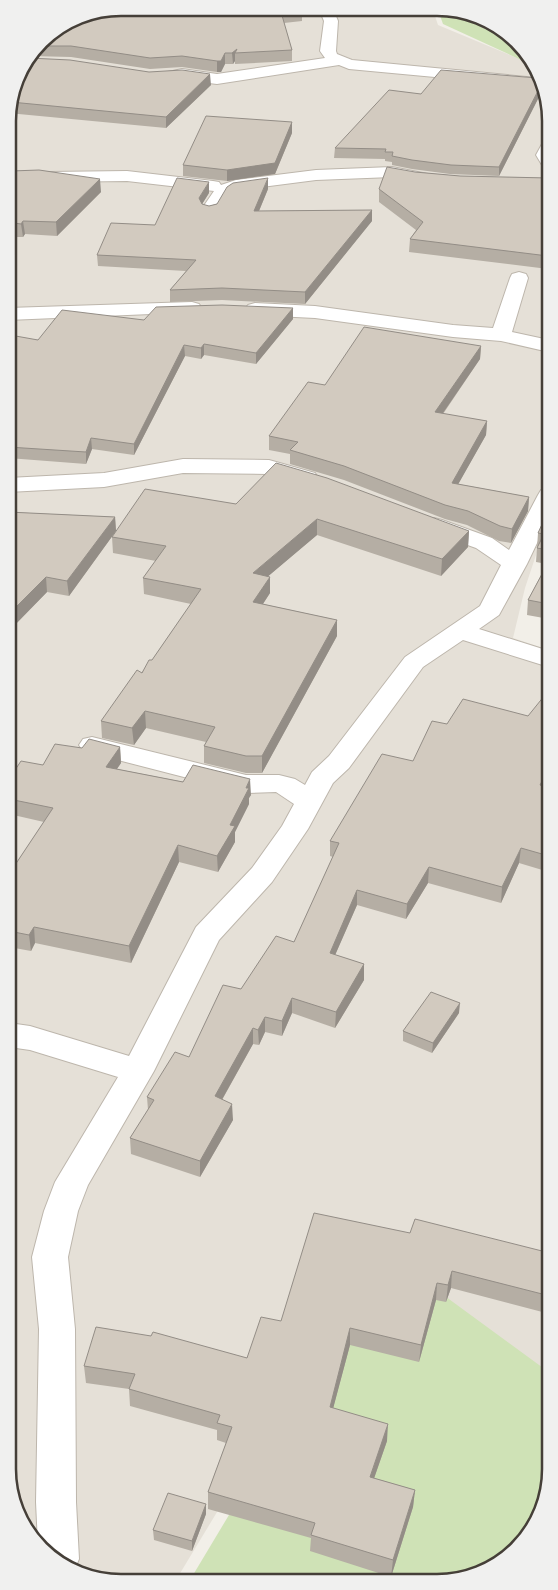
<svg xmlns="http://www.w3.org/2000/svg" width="558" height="1590" viewBox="0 0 558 1590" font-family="Inter,sans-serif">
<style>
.residential{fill:#e5e0d7}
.green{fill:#cfe2b6}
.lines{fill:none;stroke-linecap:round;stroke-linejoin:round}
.minor-casing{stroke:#bdb6ac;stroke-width:2}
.minor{fill:#fff;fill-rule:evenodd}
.wall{fill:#b5aea4}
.shaded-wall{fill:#938d86}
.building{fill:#d2cabf;stroke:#938d86}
.rim{fill:none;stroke:#453f38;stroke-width:2.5}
</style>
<rect width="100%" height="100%" fill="#f2efe8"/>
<!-- residential -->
<path class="residential" d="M121,8L433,10L438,25L529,63L548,99L549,516L525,588L513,638L549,650L550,1389L371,1257L176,1580H99L41,1549L10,1491L8,114L19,71L46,36L78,16Z"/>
<!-- green -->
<path class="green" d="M438,10H459L517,41L530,64L443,24Z
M386,1253L550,1373V1476L522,1543L459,1580H190Z"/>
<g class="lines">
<!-- minor casing -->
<g class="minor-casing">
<path id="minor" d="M319,9H333L338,21L336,51L337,54L352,60L537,78L542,87L349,69L339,65L217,84L168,78L165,75L168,72L182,69L217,74L325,58L320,51L324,21Z
M548,143V166L542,165L536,155L542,144Z
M392,167L428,174L431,178L428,182L422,183L392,177L316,180L239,190L227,198L216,214L210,215L204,214L201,210L214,191L127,181L49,182L43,181L40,177L43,173L49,172L127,171L213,181L219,182L221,185L236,180L316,170Z
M519,272L526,274L528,278L512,332L549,340V352L501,341L453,337L315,318L255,315L248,313L245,309L248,305L255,303L315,306L453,325L493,328L510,278L512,274Z
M192,302L199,304L202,308L199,312L8,320V308Z
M183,459L269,460L315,473L318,478L315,483L307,485L268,474L183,473L104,487L8,492V478L104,473Z
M549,488V518L527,564L499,615L479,629L549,651V667L463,640L423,667L349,768L333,783L308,829L272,882L219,940L154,1071L88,1185L78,1211L68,1257L75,1329L76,1502L79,1559L75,1568L41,1549L38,1544L36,1502L39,1329L32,1257L44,1211L55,1182L118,1077L30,1050L9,1047V1023L30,1026L129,1056L196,927L252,868L282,826L294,804L276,792L246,793L83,751L79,745L83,739L92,737L246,775H279L295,779L305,785L312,772L329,756L405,657L480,606L501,565L476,548L426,530L423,525L426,520L434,518L442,520L492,538L509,550L538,495L541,490Z"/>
</g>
<!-- minor -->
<use href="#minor" class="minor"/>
</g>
<!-- wall -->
<path class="wall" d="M302,11V21L284,23L292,50V61L235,64V61L233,64H225L221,72H217L182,67L150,69L71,57L31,56L46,36L78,16Z
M19,71L211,85L166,128L8,113Z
M537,78L543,89L499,176L450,174L412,169L392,165V162L385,161V159L334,158L335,148L421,94Z
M292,122V133L275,174L227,181L183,176V165Z
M12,169V171L101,192L57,236L25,234L23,237H15L8,252Z
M415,172L460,176L548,178V269L409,252L410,239L416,230L379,202V189Z
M268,189L259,211L372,210V221L305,304L222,300L170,302V290L186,271L98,266L97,255L155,225L209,193L202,204L209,206Z
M549,279V300L544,299L545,286Z
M293,308V319L256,364L204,355L201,359L185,356L134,455L92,449L86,464L8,458V338L38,340L144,320Z
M481,346L480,359L443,414L487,421L486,435L458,484L529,497L528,511L511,543L499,541L467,525L445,519L344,480L290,464V454L269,450V436L325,385Z
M236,504L469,531L468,547L441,576L317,535L268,576L270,593L263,604L337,620V636L262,773H246L204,763V746L206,742L146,728L134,745L102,738L101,721L152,660L191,604L144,594L143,578L156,561L113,553L112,537Z
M549,509V619L527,615L528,600L547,564L536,562L538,533Z
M8,512L115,517L116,531L69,596L47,592L9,631Z
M120,747L121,763L117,769L251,795L249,798V804L235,832V842L218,872L179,862L131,963L35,943L31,951L9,947V870L11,871L44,822L9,814V779L43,765L82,748Z
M413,761L549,779L546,786L549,788V872L519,863L501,903L428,883L406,919L357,905L335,955L364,964V980L335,1028L292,1013L282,1036L265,1032L259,1045L253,1044L222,1100L233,1120L200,1177L131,1154L130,1138L148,1110L147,1097L189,1057L241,989L294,942L333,857L330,856V841Z
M459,1013L432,1053L403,1041V1031Z
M410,1233L550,1253V1314L451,1288L446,1302L436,1300L419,1362L350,1345L333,1408L387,1441L374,1478L415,1490L413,1507L391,1577L310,1551L311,1538L208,1509V1492L226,1443L217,1440V1430L130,1406L129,1389L86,1383L84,1366L247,1358L281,1321Z
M206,1504V1514L192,1551L154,1540L153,1530Z"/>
<!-- shaded-wall -->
<path class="shaded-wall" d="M237,49L235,53V61L233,64L232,53Z
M225,53V64L221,72H217V61Z
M210,74L211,85L166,128V117Z
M541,85L543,89L499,176V167Z
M292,122V133L275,174L227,181V170Z
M268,178V189L254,223V211Z
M100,179L101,192L57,236L56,222Z
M209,182V193L199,209V198Z
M372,210V221L305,304V292Z
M23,221L25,234L23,237L21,224Z
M14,223L15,237L8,252V236Z
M293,308V319L256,364V353Z
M204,344V355L201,359V348Z
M184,345L185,356L134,455V444Z
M481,346L480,359L434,426L435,412Z
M487,421L486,435L451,497L452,483Z
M91,438L92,449L86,464V452Z
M529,497L528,511L511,543L512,529Z
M115,517L116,531L69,596L67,581Z
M317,519V535L253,589V573Z
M469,531L468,547L441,576L442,559Z
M46,577L47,592L9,631L8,615Z
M270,577V593L253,619V602Z
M337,620V636L262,773V756Z
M145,711L146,728L134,745L132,728Z
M120,747L121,763L107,783L106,767Z
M549,768V779L539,800L540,785Z
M250,779L251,795L249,798V804L235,832V842L218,872L217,856L246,788Z
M178,845L179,862L131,963L129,946Z
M521,848L519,863L501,903L502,887Z
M429,867L428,883L406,919L407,904Z
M357,890V905L329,969L330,953Z
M34,927L35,943L31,951L29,935Z
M364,964V980L335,1028L336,1012Z
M292,998V1013L282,1036V1021Z
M460,1003L459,1013L432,1053L433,1043Z
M265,1017V1032L259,1045L258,1030Z
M253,1028V1044L215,1112V1096Z
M232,1104L233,1120L200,1177V1161Z
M452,1271L451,1288L446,1302L448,1285Z
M437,1283L436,1300L419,1362L421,1345Z
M350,1328V1345L329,1424L330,1407Z
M388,1424L387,1441L369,1493L370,1477Z
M415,1490L413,1507L391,1577L393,1560Z
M206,1504V1514L192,1551V1541Z"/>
<!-- building -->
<path class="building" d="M121,8L300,9L302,11L281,12L292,50L235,53L237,49L232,53H225L221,61H217L182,56L150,58L71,46H39L46,36L78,16Z
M29,58L70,60L149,72L182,70L210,74L166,117L11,102L19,71Z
M441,70L537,78L541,85L499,167L451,165L412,160L392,156L393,152H385L386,149L335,148L389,90L421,94Z
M206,116L292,122L275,163L227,170L183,165Z
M387,167L415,172L460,176L548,178V256L410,239L423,222L379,189Z
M8,169H12L11,171L39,170L100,179L56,222L23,221L21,224L14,223L8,236Z
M177,178L209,182L199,198L202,204L209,206L217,204L227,187L233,183L268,178L254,211L372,210L305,292L222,288L170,290L196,260L97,255L111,223L155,225Z
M549,279V286H545Z
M222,305L293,308L256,353L204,344L201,348L184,345L134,444L91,438L86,452L8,447V338L10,335L38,340L62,310L144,320L156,307Z
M364,327L481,346L435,412L487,421L452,483L529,497L512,529L500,526L468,511L445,505L344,466L290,450L298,442L269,436L308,382L325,385Z
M276,463L327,478L469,531L442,559L317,519L253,573L270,577L253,602L337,620L262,756H246L204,746L215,727L145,711L132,728L101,721L137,670L142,673L149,660H152L201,589L143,578L166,546L112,537L145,489L236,504Z
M549,509V550L537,548L544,534L538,533Z
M8,512L115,517L67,581L46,577L8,615Z
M549,561V604L528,600Z
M549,690V768L540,785L549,788V856L521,848L502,887L429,867L407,904L357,890L330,953L364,964L336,1012L292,998L282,1021L265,1017L258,1030L253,1028L215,1096L232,1104L200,1161L130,1138L154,1100L147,1097L175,1052L189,1057L223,985L241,989L276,936L294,942L339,843L330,841L382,754L413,761L432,721L447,724L463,699L528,716Z
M89,739L120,747L106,767L183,782L193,765L250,779L246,788H249L230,825L235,826L217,856L178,845L129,946L34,927L29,935L9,931V870L11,871L53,808L9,799V779L21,761L43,765L55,744L82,748Z
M431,992L460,1003L433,1043L403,1031Z
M314,1213L410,1233L415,1219L550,1253V1296L452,1271L448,1285L437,1283L421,1345L350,1328L330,1407L388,1424L370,1477L415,1490L393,1560L311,1535L315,1523L208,1492L232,1427L217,1423L220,1415L129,1389L135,1374L84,1366L96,1327L151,1336L153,1332L247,1358L261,1317L281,1321Z
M168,1493L206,1504L192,1541L153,1530Z"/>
<!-- crop -->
<path d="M0 0H558V1590H0ZM121 16H437A105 105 0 0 1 542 121V1469A105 105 0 0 1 437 1574H121A105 105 0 0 1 16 1469V121A105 105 0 0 1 121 16Z" fill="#f0f0ef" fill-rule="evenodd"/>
<path class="rim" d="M121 16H437A105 105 0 0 1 542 121V1469A105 105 0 0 1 437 1574H121A105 105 0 0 1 16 1469V121A105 105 0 0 1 121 16Z"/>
</svg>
